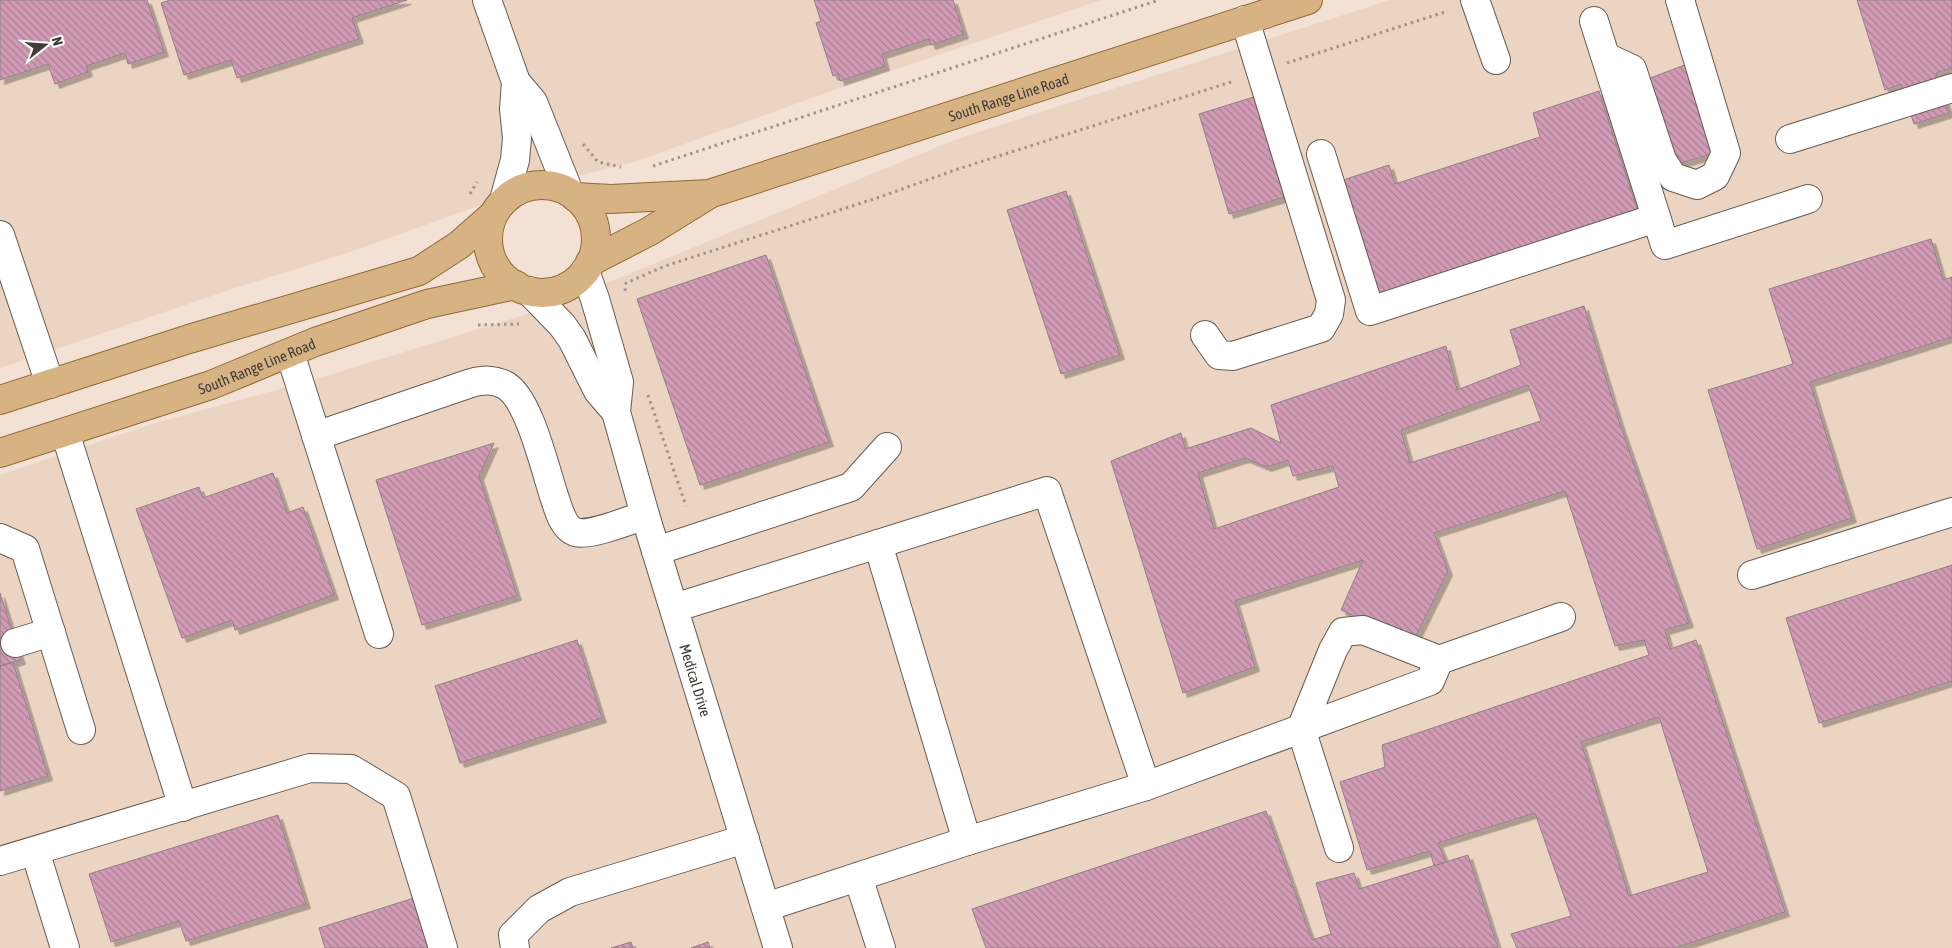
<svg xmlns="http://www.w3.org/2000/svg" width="1952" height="948" viewBox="0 0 1952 948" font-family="'Asap Condensed',sans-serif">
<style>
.built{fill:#ebd4c2}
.building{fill:url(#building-back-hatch);stroke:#928088;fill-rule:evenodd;filter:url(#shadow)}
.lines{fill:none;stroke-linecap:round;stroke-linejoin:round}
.minor-casing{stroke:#695b50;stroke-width:30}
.major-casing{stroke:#916933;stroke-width:30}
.path{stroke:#a0958b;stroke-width:3;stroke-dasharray:2.5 4;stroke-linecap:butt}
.minor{stroke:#fff;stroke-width:28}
.major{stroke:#d7b383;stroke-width:28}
.labels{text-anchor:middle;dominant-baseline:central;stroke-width:4.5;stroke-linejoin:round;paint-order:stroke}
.street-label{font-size:15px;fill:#423c37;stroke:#fff}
</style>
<defs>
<pattern id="building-back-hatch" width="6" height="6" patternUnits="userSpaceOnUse" patternTransform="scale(1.25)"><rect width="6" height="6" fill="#d19ab5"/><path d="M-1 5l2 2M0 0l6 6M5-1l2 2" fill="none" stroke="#ab7f94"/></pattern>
<filter id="shadow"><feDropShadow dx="4.5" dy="4.5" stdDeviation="0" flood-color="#0004"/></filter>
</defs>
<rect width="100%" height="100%" fill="#f2e1d4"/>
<!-- built -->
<path class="built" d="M0,0H1101L831,91L637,161L517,192L347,253L235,288L0,368Z
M1390,0H1952V948H0V475L152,424L313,380L544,309L957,139Z"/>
<!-- building -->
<path class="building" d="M0,0H147L164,52L128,64L125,53L86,66L88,72L55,84L48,64L0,80Z
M170,0H407L352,18L359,39L237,78L231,60L184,75L161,3Z
M814,0H953L964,34L931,45L929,39L882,54L885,66L840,81L838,74L833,76L816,23L821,21Z
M1857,0H1952V68L1936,73L1949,113L1914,124L1901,84L1885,90Z
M1695,61L1722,151L1671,166L1645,80Z
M1599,91L1638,212L1377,296L1340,181L1389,165L1395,184L1540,137L1533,113Z
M1257,96L1288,196L1229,214L1199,114Z
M1066,191L1120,355L1061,374L1007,210Z
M1931,239L1943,280L1952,277V337L1810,382L1852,518L1757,549L1708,390L1793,364L1769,289Z
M766,255L829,442L700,485L637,299Z
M1584,306L1619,421L1689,623L1665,630L1670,649L1696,640L1785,912L1675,948H1517L1511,934L1571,916L1535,813L1438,843L1446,862L1434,866L1430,851L1367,870L1340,782L1385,767L1382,745L1649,655L1644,640L1615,646L1565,491L1434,533L1448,571L1413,642L1341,610L1363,560L1235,601L1255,667L1183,693L1111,461L1181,433L1185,449L1251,428L1281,443L1271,405L1446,346L1457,390L1521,365L1510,330ZM1528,385L1541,421L1410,463L1401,430ZM1245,458L1267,467L1288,460L1293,476L1333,466L1339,487L1214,529L1198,473ZM1659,717L1708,872L1629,896L1581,742Z
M494,443L479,476L517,596L422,625L376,480Z
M273,473L287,513L303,507L334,595L235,630L232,620L182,638L136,509L199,487L203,498Z
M1952,565V681L1819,723L1786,618Z
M0,593L21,660L0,666Z
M577,640L602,718L460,763L435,686Z
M13,662L48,776L0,791V666Z
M1266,811L1312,940L1331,934L1316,883L1354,873L1359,889L1468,855L1498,948H986L972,909Z
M278,815L306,904L186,941L179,921L111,942L89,874Z
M414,898L430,948H325L319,928Z
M631,942L633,948H611Z
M708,942L710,948H691Z"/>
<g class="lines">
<!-- minor casing -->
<g class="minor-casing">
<g id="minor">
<path d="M487,0L516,82L533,102L569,192"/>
<path d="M1475,0L1496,60"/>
<path d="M1594,21L1665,245L1808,199"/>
<path d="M1606,57L1632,69L1662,160L1673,177L1697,185L1715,176L1726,153L1680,0"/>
<path d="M1790,139L1952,88"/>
<path d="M1321,154L1370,311L1656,218"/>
<path d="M504,200L515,160L517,138L514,109L516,82"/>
<path d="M0,235L50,384"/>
<path id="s1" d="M585,271L595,299L619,382L616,412L645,515L778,948"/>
<path d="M529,291L562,325L572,339L598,391L616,412"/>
<path d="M1205,335L1219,355L1233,356L1321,328L1329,314L1331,300L1245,20"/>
<path d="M290,353L379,634"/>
<path d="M316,436L471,383C483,380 493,379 505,385C529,398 545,469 554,496C558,507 562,527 575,532C587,537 631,520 645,515"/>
<path d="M69,445L183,807"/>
<path d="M0,538L25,549L81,730"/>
<path d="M878,544L967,841"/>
<path d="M656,551L851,487L887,447"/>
<path d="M1752,575L1952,512"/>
<path d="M674,608L1047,491L1146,786L967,841L766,907"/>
<path d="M15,643L51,632"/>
<path d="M1146,786L1430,681L1439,660L1561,617"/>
<path d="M1339,848L1301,729L1333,650L1343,632L1363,630L1439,660"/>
<path d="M35,851L65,948"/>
<path d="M0,861L310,768L351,769L396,796L443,948"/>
<path d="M858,877L881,948"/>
<path d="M515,948L513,935L539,909L570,892L745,839"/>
</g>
</g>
<!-- major casing -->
<g class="major-casing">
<g id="major">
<circle cx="542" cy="239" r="54"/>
<path id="s2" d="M575,197L611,199L709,194L1308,0"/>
<path d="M590,262L650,231L708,195"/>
<path d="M0,400L189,339L419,271L459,245L493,215"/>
<path id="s3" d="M0,453L211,385L315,342L427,304L516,285"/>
</g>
</g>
<!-- path -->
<path class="path" d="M1287,63L1448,11
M583,144L598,162L621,167
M653,166L1159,0
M470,194L477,182
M625,291L626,283L665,266L877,198L958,169L1234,81
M478,325L519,324
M648,395L686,506"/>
<!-- minor -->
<use href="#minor" class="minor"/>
<!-- major -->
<use href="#major" class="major"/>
</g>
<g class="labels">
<!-- street labels -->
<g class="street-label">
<text stroke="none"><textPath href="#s2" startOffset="449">South Range Line Road</textPath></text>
<text stroke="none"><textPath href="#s3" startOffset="271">South Range Line Road</textPath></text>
<text stroke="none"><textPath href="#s1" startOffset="426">Medical Drive</textPath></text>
</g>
</g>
<!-- north arrow -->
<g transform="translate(45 45) rotate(73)" stroke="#ffffff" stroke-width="4" paint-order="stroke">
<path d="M0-4L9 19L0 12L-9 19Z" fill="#423c37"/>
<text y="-8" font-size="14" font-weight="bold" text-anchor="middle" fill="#423c37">N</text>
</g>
</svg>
